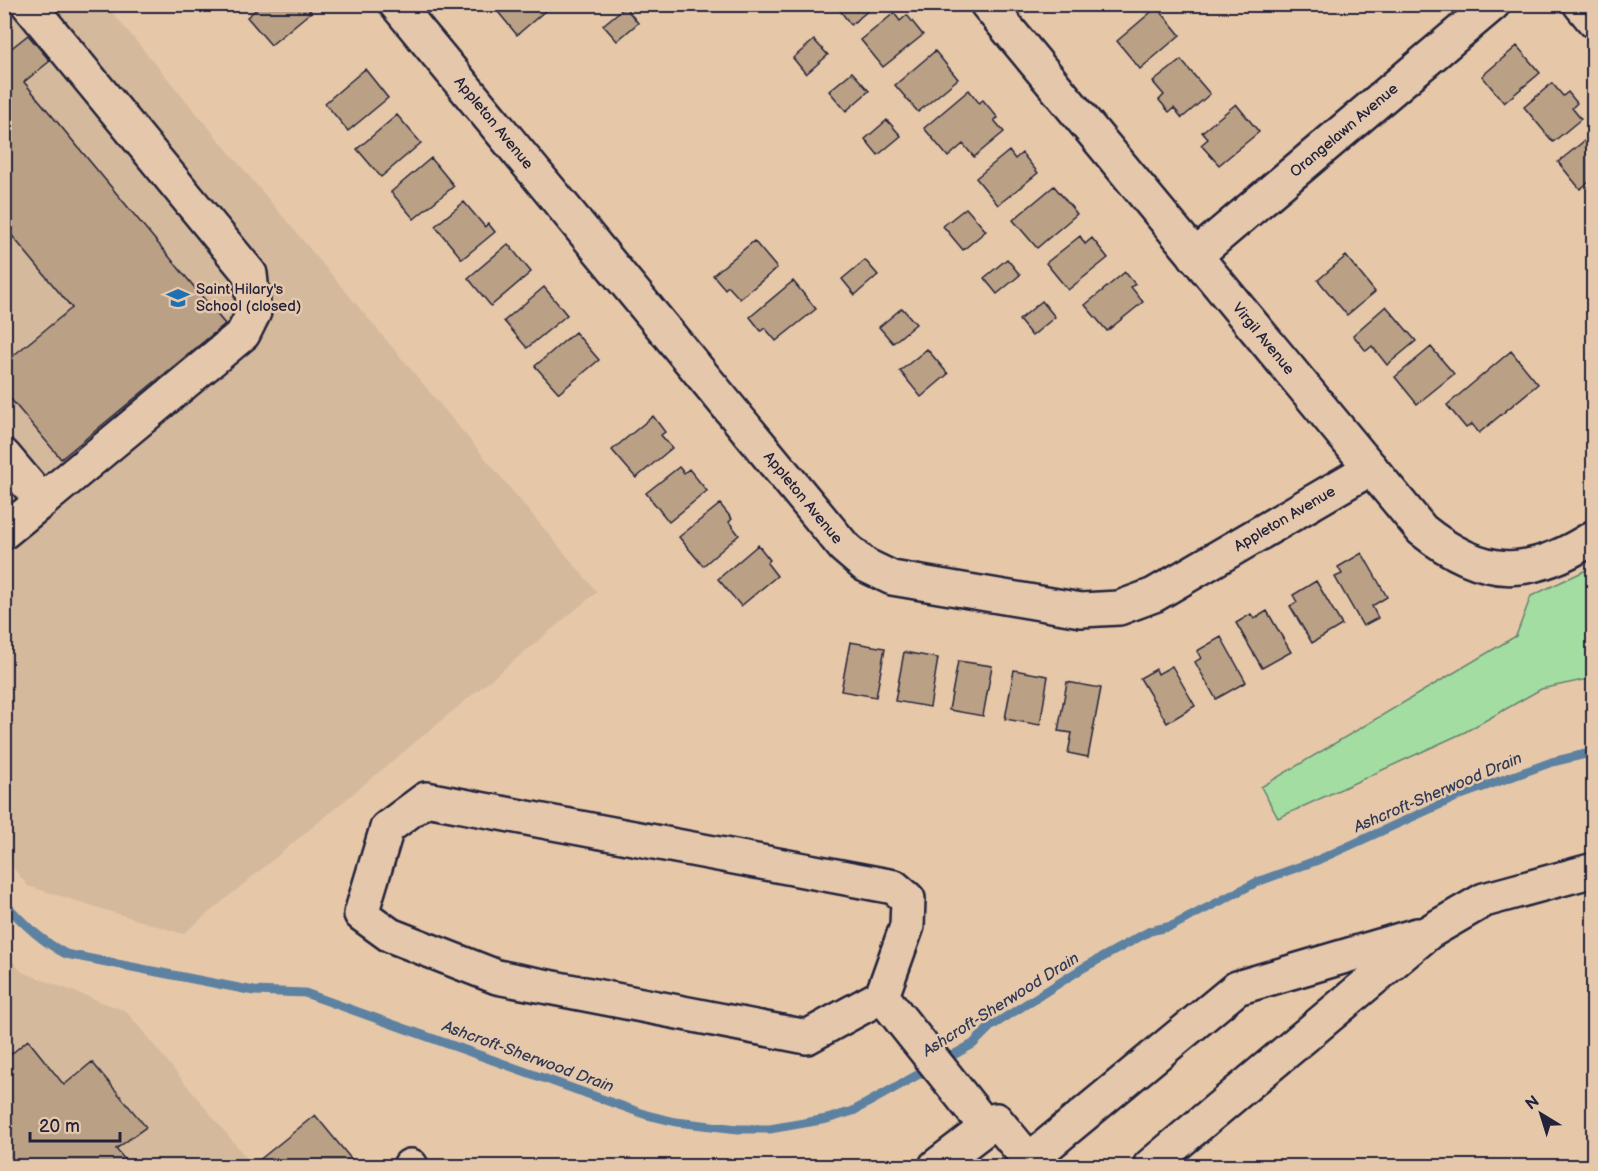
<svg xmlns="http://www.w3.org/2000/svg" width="1598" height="1171" viewBox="0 0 1598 1171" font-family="'Balsamiq Sans',sans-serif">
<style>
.built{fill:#d5b99c}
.green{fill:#a4dda2;stroke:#63806e;stroke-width:1.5}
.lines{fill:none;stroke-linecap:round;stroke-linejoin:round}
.stream{stroke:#5d81a1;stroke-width:9}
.building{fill:#baa085;stroke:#22223b;stroke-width:1.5}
.minor-casing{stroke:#22223b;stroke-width:38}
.minor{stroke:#e5c8ac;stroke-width:33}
.labels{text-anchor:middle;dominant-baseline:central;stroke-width:5;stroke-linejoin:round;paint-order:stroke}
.street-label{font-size:15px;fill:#22223b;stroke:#e5c8ac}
.poi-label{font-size:15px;fill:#22223b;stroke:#e5c8ac;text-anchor:start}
.water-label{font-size:16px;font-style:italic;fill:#313a54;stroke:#e5c8ac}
</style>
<rect width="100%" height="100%" fill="#e6c8a9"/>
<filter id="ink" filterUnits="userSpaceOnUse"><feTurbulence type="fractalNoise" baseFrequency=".0167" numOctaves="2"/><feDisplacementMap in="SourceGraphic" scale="12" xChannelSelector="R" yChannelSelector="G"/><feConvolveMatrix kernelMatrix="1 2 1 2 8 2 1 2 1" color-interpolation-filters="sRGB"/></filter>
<g filter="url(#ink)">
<!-- built -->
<path class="built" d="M4,5H106L597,592L183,934L28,886L5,858Z
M4,951L22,972L126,1011L253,1166H5Z"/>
<!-- green -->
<path class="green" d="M1593,567V678L1541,689L1465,732L1278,818L1261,787L1516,636L1531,596Z"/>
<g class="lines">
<!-- stream -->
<path class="stream" d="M4,902C22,923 41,941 66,954L254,991L305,993L647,1115L676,1122L738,1129H770L827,1119L853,1111L973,1044L990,1027L1083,968L1150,931L1172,926L1257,882L1318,860L1461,795L1552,762L1594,752"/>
</g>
<!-- building -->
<path class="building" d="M263,4H305L311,12L271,45L247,17Z
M497,4H553L517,35L494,7Z
M835,4H876L851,25Z
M625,7L638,23L617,41L603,25Z
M1157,7L1180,35L1140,69L1117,41Z
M894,13L900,21L907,15L923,35L883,67L861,40Z
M28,35L50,61L24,82L225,324L61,459L4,391V363L72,308L4,226V54Z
M814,40L828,55L806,74L793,58Z
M1517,46L1540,73L1504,103L1482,76Z
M935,51L958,79L918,112L895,85Z
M1181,60L1210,94L1182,118L1174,108L1169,112L1159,100L1164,95L1153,82Z
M365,69L388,98L348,131L325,103Z
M852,72L869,91L846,111L829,91Z
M1552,83L1563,96L1568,92L1577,103L1572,108L1581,119L1553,142L1524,107Z
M969,90L979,103L983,100L998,118L994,120L1004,132L974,157L963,144L948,157L924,128Z
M1236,104L1259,132L1219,165L1201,145L1208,139L1202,132Z
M397,115L421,143L381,177L357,149Z
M887,120L901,136L878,155L865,139Z
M1594,133V178L1580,189L1558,162Z
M1009,151L1015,159L1022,153L1038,173L998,205L976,178Z
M431,158L454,186L414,219L391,192Z
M1054,186L1077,214L1037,248L1013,220Z
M464,202L485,227L488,223L495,232L462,259L435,226Z
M966,208L986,231L963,250L943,226Z
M1080,236L1085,244L1092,238L1108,258L1068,290L1046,263Z
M754,241L777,268L740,299L728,286L725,289L713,275Z
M508,244L531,272L491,306L468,278Z
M1346,256L1375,292L1347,315L1318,280Z
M1007,259L1020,275L997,294L984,278Z
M865,260L878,275L855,295L842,279Z
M1125,272L1135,284L1131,287L1143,302L1107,331L1085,305Z
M793,281L816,309L776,341L765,328L761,331L750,317Z
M544,287L567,315L527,348L504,321Z
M1042,301L1055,317L1032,336L1019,320Z
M1386,306L1416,341L1387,365L1372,346L1366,351L1353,335Z
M902,308L916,324L893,343L879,327Z
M575,332L599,360L559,393L535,366Z
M1431,347L1454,374L1417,404L1395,377Z
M927,349L948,374L921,397L900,371Z
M1511,351L1538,384L1479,433L1472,424L1466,428L1447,405Z
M653,416L665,432L661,435L672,448L636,478L612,450Z
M679,467L684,473L689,469L707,491L669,522L646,493Z
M720,504L732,519L729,522L739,535L703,566L679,537Z
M758,545L770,560L767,563L777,576L741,606L718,579Z
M1362,553L1387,597L1372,606L1378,618L1363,626L1335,577L1342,574L1338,567Z
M1316,581L1342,625L1312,643L1290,606L1297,602L1293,595Z
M1267,611L1291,652L1262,668L1236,623L1251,614L1254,619Z
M1221,637L1246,682L1216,699L1195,662L1201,658L1197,651Z
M850,642L885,648L876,697L841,691Z
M904,652L938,658L930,707L895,701Z
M958,661L992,666L983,716L949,710Z
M1172,666L1195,706L1167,723L1140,678L1156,669L1158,674Z
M1014,670L1048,676L1040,725L1005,719Z
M1067,682L1101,688L1088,757L1068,753L1072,733L1058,731Z
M28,1040L64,1085L92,1062L146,1127L116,1149L130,1166H4V1060Z
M315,1115L357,1166H262L258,1161Z"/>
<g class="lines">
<!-- minor casing -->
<g class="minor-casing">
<g id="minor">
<path id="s1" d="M396,4L844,547L865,565L892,578L1081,610L1119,608L1154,595L1371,468"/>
<path id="s2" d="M987,4L1422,530C1483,579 1529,579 1594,537"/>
<path d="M1580,4L1594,21"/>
<path id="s3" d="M1195,256L1493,4"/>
<path d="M4,456L42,501L243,334L254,312L250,274L28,4"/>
<path d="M4,532L42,501"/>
<path d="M882,996L807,1037L497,977L390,935L361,914L387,828L426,799L894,887L908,899L907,926L882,996L987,1128"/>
<path d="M1029,1160L1237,988L1417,935"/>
<path d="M410,1166H411"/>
<path d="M936,1166L996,1120L1034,1166"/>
<path d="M1150,1166L1429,932L1484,900L1594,870"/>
</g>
</g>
<!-- minor -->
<use href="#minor" class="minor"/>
</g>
</g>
<!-- icons -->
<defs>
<g id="school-bare" transform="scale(1.8)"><path d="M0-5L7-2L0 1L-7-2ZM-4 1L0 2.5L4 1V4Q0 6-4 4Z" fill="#1f6fb2" stroke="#e5c8ac" stroke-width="2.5" paint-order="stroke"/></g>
</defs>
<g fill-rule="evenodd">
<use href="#school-bare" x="178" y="298"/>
</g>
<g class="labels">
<!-- street labels -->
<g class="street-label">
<text stroke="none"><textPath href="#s1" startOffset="154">Appleton Avenue</textPath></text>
<text stroke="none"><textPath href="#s3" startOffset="195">Orangelawn Avenue</textPath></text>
<text stroke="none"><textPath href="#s2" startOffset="434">Virgil Avenue</textPath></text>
<text stroke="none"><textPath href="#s1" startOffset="640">Appleton Avenue</textPath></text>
<text stroke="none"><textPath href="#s1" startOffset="1180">Appleton Avenue</textPath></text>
</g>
<!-- poi labels -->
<g class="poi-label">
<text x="196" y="289">Saint Hilary's<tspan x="196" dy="17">School (closed)</tspan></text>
</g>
<!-- water labels -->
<g class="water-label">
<text transform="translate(1438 793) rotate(-23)">Ashcroft-Sherwood Drain</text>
<text transform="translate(1001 1005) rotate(-32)">Ashcroft-Sherwood Drain</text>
<text transform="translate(528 1057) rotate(20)">Ashcroft-Sherwood Drain</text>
</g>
</g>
<!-- margin -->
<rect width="1598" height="1171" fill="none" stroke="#e5c8ac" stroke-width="24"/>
<rect x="12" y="12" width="1574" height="1147" fill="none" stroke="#22223b" stroke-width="2" filter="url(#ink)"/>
<!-- north arrow -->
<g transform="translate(1541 1114) rotate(322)" stroke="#e5c8ac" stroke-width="4.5" paint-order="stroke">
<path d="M0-4.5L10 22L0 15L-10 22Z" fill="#22223b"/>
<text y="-9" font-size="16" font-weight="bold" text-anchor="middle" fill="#22223b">N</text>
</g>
<!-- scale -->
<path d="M30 1132v9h90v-9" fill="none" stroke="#22223b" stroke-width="3"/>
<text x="39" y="1132" font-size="18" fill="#22223b" stroke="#e5c8ac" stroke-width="4.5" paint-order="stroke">20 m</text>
</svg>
